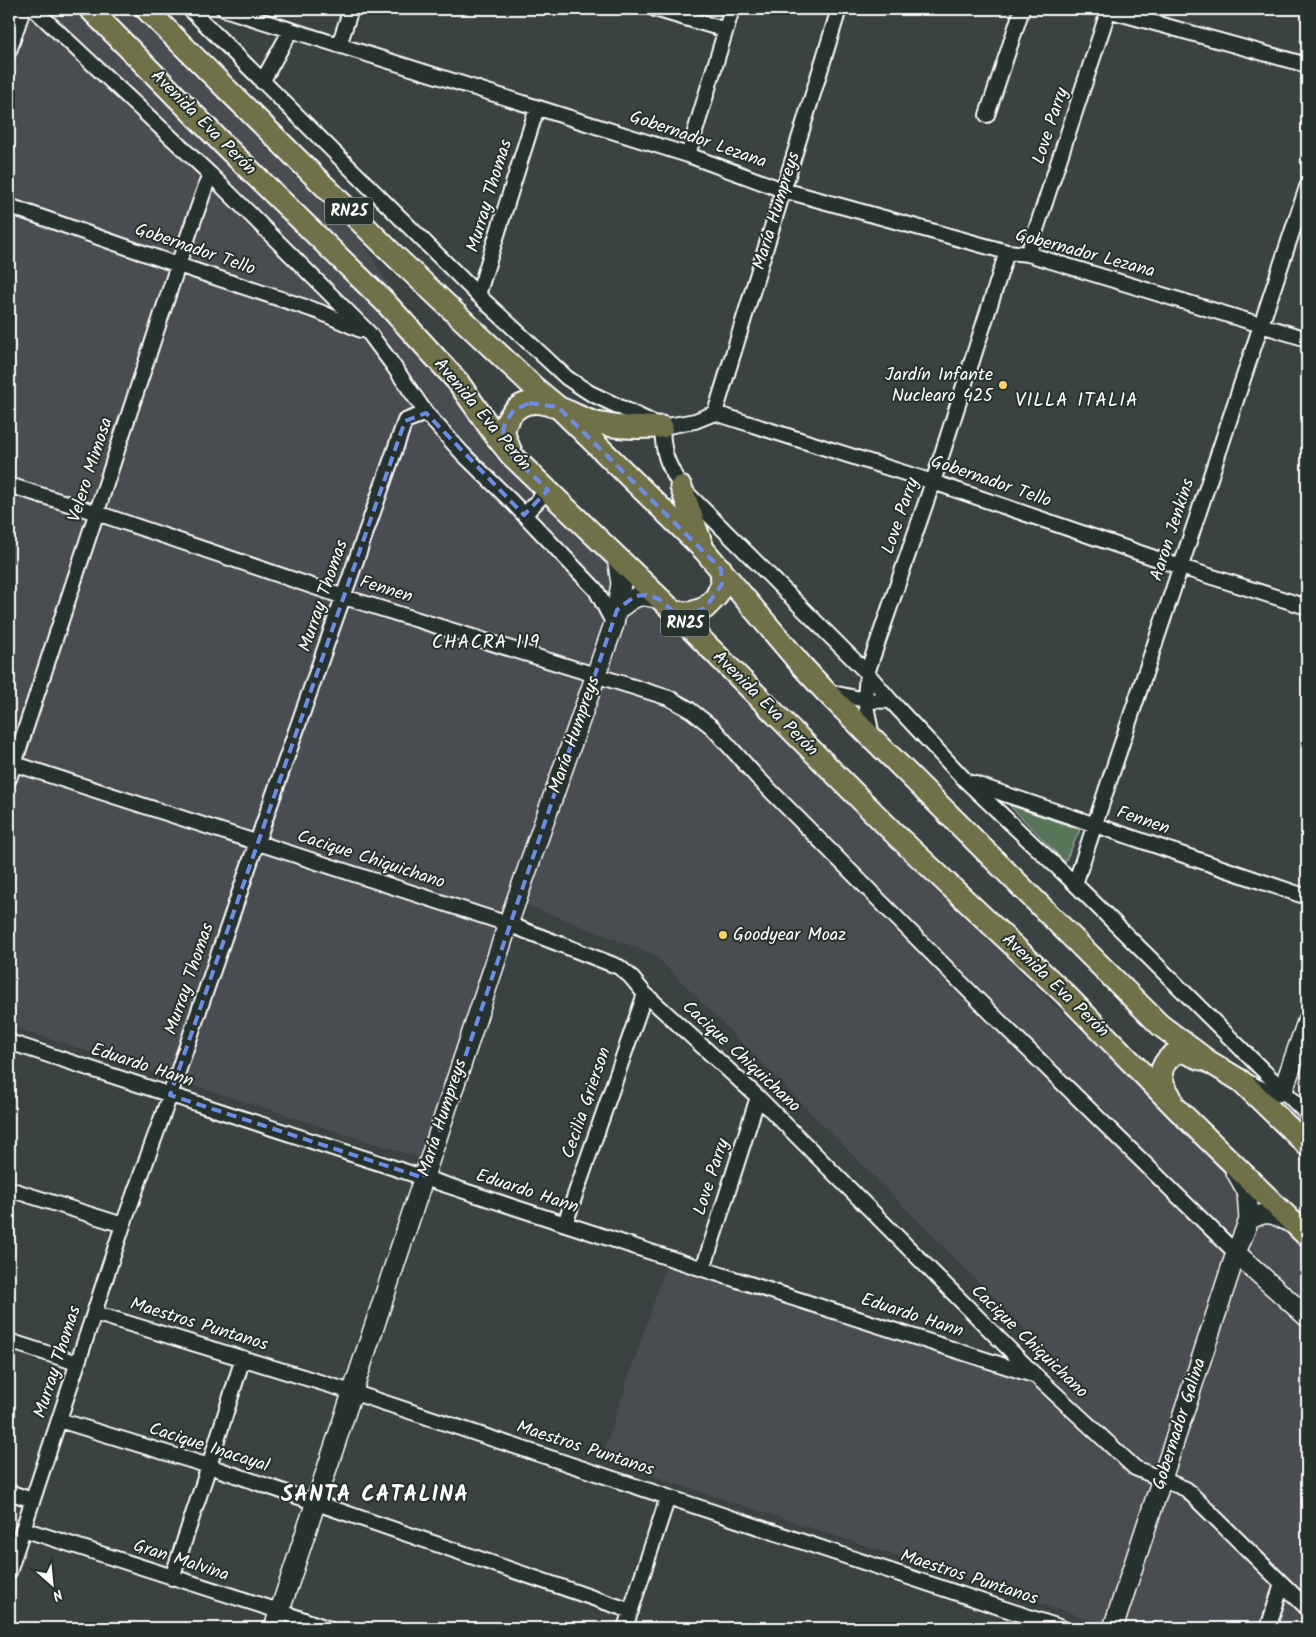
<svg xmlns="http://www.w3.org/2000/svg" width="1316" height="1637" viewBox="0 0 1316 1637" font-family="Kalam,sans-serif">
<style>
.built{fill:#484d51}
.green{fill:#59745a;stroke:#acbaac}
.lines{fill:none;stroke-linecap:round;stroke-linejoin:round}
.street-casing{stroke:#fff;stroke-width:18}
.secondary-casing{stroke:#fff;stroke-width:22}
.primary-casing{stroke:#fff;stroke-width:25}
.street{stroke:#26332d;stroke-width:14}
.secondary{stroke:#26332d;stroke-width:19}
.primary{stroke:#6f704a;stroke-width:21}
.marked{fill:none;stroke:#6c8ce6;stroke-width:4;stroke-dasharray:10 6;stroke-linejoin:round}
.poi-dot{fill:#ffd166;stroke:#26332d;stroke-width:2}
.labels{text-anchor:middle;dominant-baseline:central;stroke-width:4;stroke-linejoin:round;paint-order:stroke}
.shield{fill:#26332d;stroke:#bec2c0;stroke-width:1}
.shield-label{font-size:16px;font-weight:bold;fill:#fff}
.street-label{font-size:18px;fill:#fff;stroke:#26332d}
.poi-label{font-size:18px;fill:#fff;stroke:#26332d;text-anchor:end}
.neighbourhood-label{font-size:19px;letter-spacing:1px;fill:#fff;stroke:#26332d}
.district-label{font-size:22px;font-weight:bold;letter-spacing:1px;fill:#fff;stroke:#26332d}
</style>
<rect width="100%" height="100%" fill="#3a4242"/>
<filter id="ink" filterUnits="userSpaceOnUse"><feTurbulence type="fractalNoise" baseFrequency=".02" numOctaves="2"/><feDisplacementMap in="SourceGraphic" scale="10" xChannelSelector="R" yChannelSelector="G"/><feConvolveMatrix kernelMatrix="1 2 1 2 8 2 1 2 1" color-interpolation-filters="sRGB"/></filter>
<g filter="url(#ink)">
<!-- built -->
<path class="built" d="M9,9H136L355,229L490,452L734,684L1048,999L1307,1243V1628H1116L601,1459L671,1252L1084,1389L655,955L514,900L423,1159L9,1026Z"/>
<!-- green -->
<path class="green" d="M1009,805L1080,830L1065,862Z"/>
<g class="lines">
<!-- street casing -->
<g class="street-casing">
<path id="street" d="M34,9L210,174L369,333L390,361L426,413L463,454L511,501L596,590L614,624
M190,9L478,295L567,378L590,393L662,427C663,455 667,463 681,487L867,673L891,701L966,781L1075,884L1307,1114
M224,9L688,155L783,190L1007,252L1028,254L1307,339
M655,9L726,30
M1104,9L1307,65
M339,45L351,9
M9,51L23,9
M262,82L291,30
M987,115L1022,9
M688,155L732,9
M9,206L178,265L320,312L361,330
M1028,254L1109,9
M478,295L537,108
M715,413L839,9
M662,427L695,421L715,413L933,482L1181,567L1307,607
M9,485L97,513L344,597L669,698L689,709L712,727L756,776L992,1014L1236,1253
M524,515L548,490
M828,692L865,700L891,701
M872,737L865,700L867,673L933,482L1007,252
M9,762L508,924L619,967L630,976L645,994L758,1097L1035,1375L1135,1468L1186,1489L1307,1608
M9,779L178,265L210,174
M972,783L1307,897
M1075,884L1307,187
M9,1042L703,1269L1033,1375
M9,1189L123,1225
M565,1224L645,994
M703,1269L758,1097
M94,1313L352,1392L1062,1628
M9,1341L77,1363
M59,1420L209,1466L631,1611
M9,1492L32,1500
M23,1529L279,1611L327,1628
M9,1572L123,1225L170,1095L257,842L405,421L426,413
M172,1578L209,1466L243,1358
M625,1628L668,1497
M1268,1628L1282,1584"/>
</g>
<!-- secondary casing -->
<g class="secondary-casing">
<path id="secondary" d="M617,610C634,597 638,592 659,599
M1246,1084C1260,1091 1268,1097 1283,1090L1307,1022
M1249,1220C1267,1209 1274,1214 1291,1223
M1236,1253L1307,1317
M274,1628L508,924L614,624L621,584L617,556
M1113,1628L1236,1253L1249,1220L1247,1191L1235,1170"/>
</g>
<!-- primary casing -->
<g class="primary-casing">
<path id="primary" d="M90,9L222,143L385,302L458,382L495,435L511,455L674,612L898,837L1065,994L1177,1109L1307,1236
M146,9L398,259L534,387L558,407L704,550L802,666L826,692L1160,1025L1208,1061L1241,1081L1307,1145
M511,452C505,437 500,431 510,416C529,387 566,412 590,421C595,423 602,424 608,425C626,429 644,427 662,427
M681,487L702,545
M674,612L691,613L705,608L716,597L722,584L721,569
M1171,1098C1168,1092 1163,1086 1162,1079C1159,1066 1170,1054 1182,1051L1201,1059"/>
</g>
<!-- street -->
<use href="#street" class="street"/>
<!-- secondary -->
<use href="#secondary" class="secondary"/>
<!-- primary -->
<use href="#primary" class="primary"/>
</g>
</g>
<!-- marked area -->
<path class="marked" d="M529,403L558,407L721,569L722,584L705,608L691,613L674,612L659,599L646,595L635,596L617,610L424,1178L170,1095L405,421L426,413L524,515L548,490L511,455L503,433L505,423L514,410Z"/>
<!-- markers -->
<g class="poi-dot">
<circle cx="1003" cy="385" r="5"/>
<circle cx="723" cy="935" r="5"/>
</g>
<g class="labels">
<!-- shield labels -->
<g class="shield">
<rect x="325" y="197.5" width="48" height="27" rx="4"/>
<rect x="661" y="609.5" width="48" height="27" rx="4"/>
</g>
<g class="shield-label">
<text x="349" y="211">RN25</text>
<text x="685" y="623">RN25</text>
</g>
<!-- street labels -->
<g class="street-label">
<text transform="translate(203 123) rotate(45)">Avenida Eva Perón</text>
<text transform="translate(1051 126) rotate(-72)">Love Parry</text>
<text transform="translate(698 140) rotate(19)">Gobernador Lezana</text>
<text transform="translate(490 196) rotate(-73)">Murray Thomas</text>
<text transform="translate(777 211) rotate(-73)">María Humpreys</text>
<text transform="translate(195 250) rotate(19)">Gobernador Tello</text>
<text transform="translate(1085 254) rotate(15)">Gobernador Lezana</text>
<text transform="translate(482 415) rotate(50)">Avenida Eva Perón</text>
<text transform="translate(91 470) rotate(-72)">Velero Mimosa</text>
<text transform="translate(991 482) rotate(19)">Gobernador Tello</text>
<text transform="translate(901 516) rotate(-71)">Love Parry</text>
<text transform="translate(1173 530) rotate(-72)">Aaron Jenkins</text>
<text transform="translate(386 590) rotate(17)">Fennen</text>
<text transform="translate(324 596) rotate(-71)">Murray Thomas</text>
<text transform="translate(765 704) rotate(45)">Avenida Eva Perón</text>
<text transform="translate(575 735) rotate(-71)">María Humpreys</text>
<text transform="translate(1143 821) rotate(19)">Fennen</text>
<text transform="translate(371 860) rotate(18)">Cacique Chiquichano</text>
<text transform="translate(190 979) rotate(-71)">Murray Thomas</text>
<text transform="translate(1055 986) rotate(44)">Avenida Eva Perón</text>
<text transform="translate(741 1057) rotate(43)">Cacique Chiquichano</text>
<text transform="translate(142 1066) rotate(18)">Eduardo Hann</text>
<text transform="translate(587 1103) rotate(-71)">Cecilia Grierson</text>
<text transform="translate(443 1118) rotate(-72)">María Humpreys</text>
<text transform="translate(712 1177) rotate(-72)">Love Parry</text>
<text transform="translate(527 1192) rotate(18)">Eduardo Hann</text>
<text transform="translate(912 1316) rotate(18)">Eduardo Hann</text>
<text transform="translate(199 1325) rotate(17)">Maestros Puntanos</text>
<text transform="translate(1029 1342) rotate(44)">Cacique Chiquichano</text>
<text transform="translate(58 1362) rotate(-72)">Murray Thomas</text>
<text transform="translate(1180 1424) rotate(-72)">Gobernador Galina</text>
<text transform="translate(209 1448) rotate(18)">Cacique Inacayal</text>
<text transform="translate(585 1449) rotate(18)">Maestros Puntanos</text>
<text transform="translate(181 1561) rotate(18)">Gran Malvina</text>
<text transform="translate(969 1578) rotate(18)">Maestros Puntanos</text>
</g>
<!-- poi labels -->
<g class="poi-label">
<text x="993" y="375">Jardín Infante<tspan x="993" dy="21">Nuclearo 425</tspan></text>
<text x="733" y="935" text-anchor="start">Goodyear Moaz</text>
</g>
<!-- neighbourhood labels -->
<g class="neighbourhood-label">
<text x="1077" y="401">VILLA ITALIA</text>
<text x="486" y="643">CHACRA 119</text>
</g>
<!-- district labels -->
<g class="district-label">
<text x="375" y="1495">SANTA CATALINA</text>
</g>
</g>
<!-- margin -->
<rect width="1316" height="1637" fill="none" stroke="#26332d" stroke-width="30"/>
<rect x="15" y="15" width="1286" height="1607" fill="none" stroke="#fff" stroke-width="2" filter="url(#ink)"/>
<!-- north arrow -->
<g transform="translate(52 1584) rotate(153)" stroke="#26332d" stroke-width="4" paint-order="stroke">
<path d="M0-4L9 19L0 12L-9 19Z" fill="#ffffff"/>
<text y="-8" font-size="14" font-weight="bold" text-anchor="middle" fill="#ffffff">N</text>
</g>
</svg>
